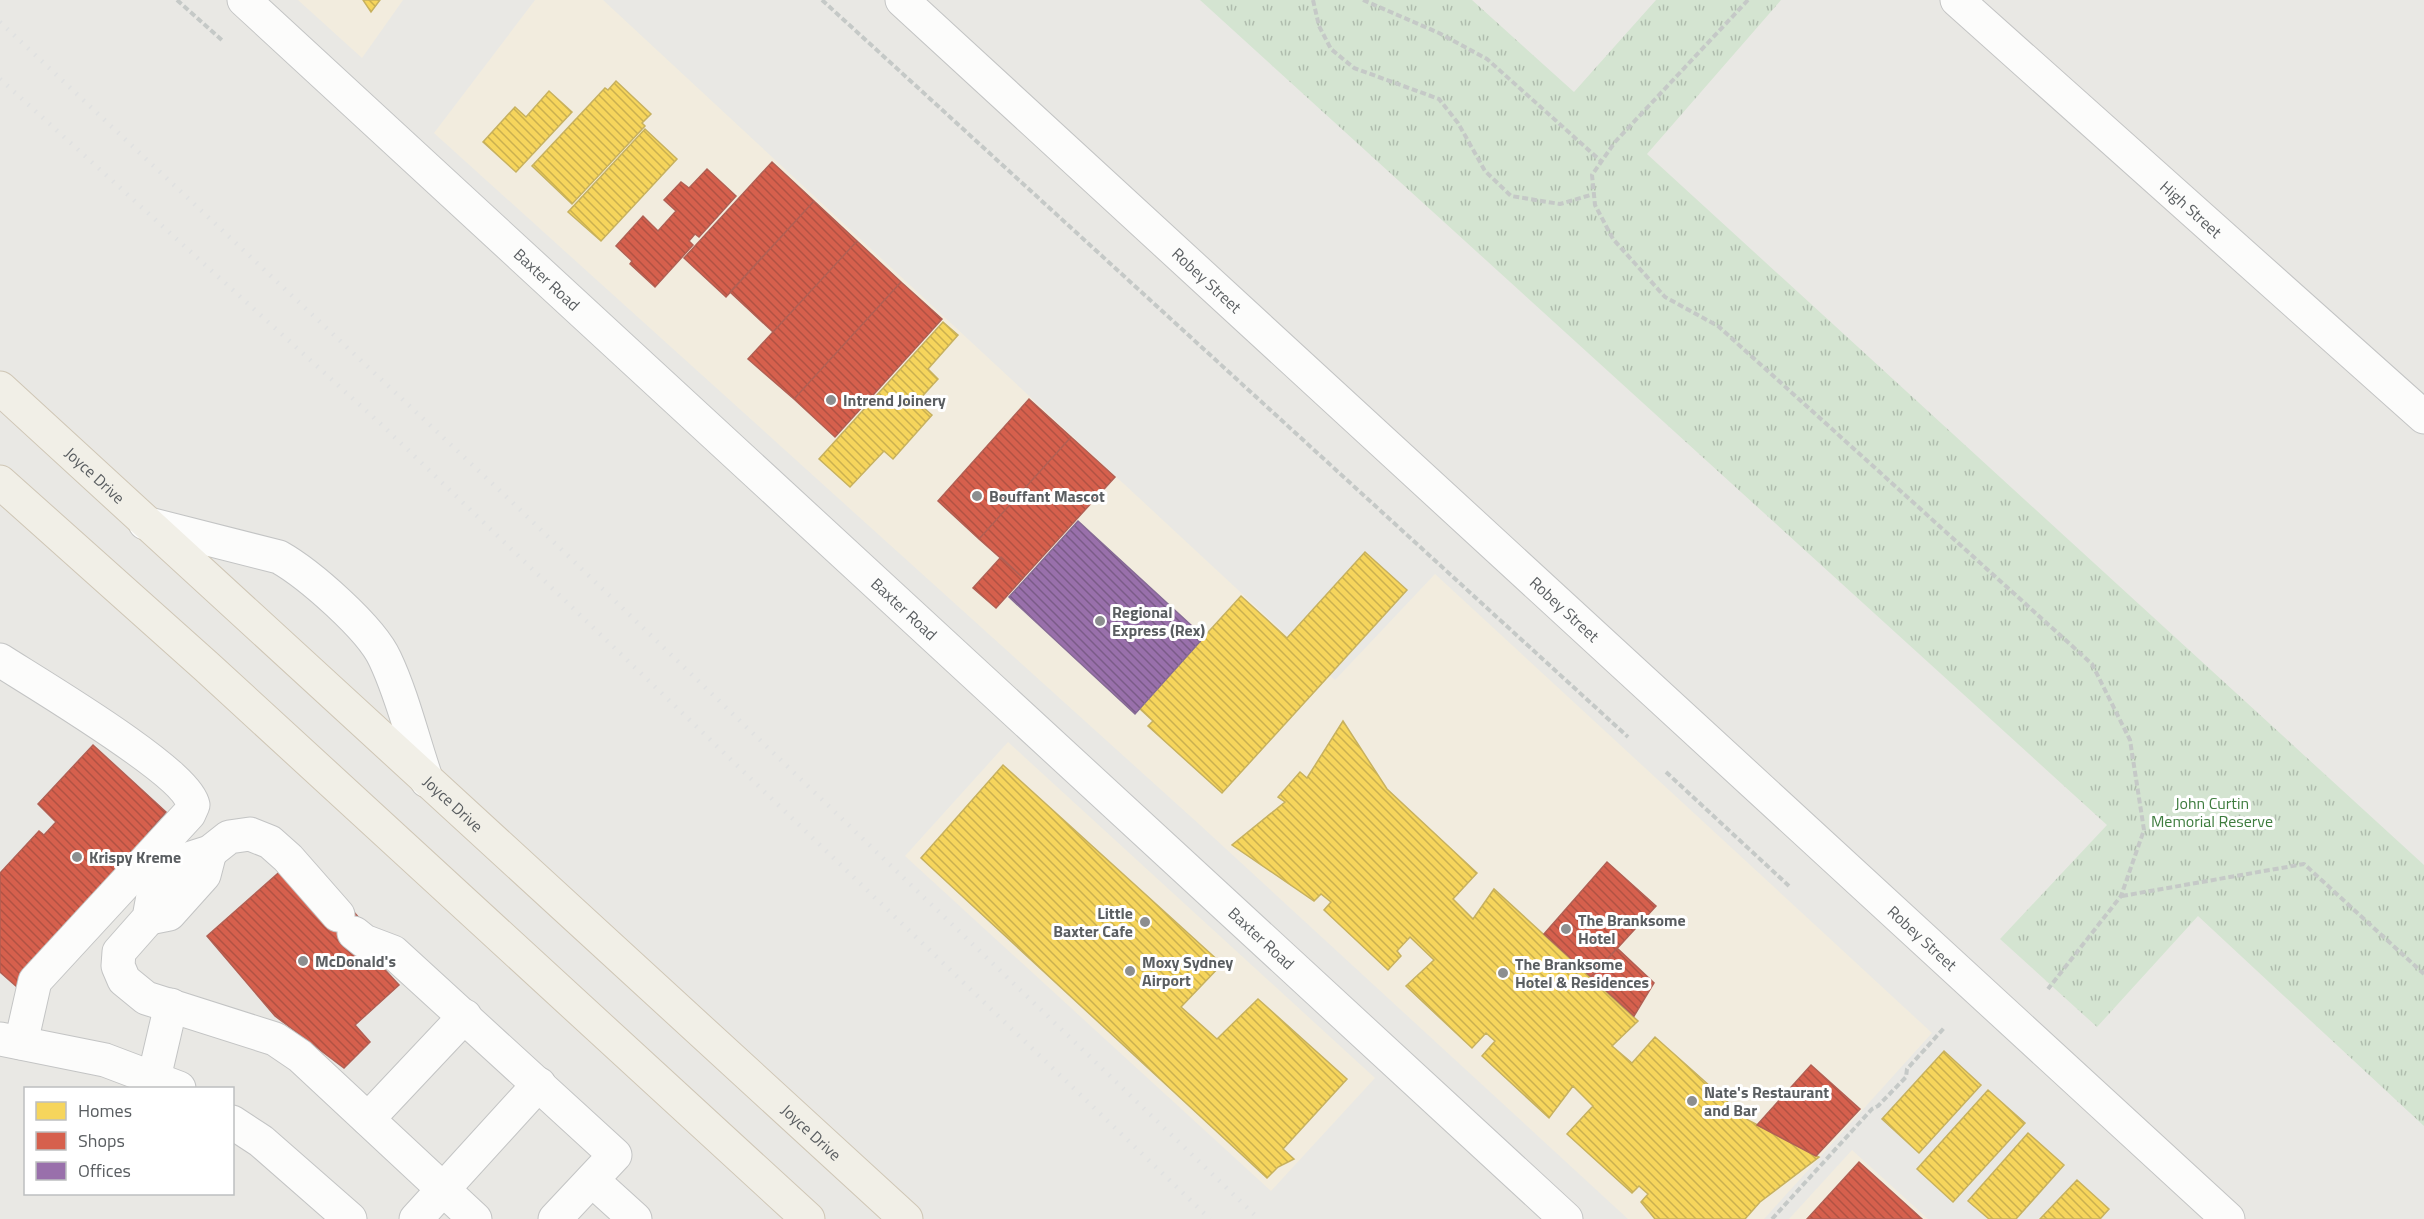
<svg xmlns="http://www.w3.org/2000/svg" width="2424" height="1219" viewBox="0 0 2424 1219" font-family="'Titillium Web',sans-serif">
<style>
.commercial{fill:#f2ecde}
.grass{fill:url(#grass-tufts)}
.homes{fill:url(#homes-back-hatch);stroke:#c7b15e;stroke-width:1.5}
.shops{fill:url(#shops-back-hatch);stroke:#b15f53;stroke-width:1.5}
.offices{fill:url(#offices-back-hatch);stroke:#866b95;stroke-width:1.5}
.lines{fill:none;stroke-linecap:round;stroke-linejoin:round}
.minor-casing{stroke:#c3c4c4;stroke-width:35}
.major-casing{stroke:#cfc6b5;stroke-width:35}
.path{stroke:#c5c9c7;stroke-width:4;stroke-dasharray:6 3;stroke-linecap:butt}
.minor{stroke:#fcfcfb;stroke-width:33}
.major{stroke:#f1efe7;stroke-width:33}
.rail{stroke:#e0e1e1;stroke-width:4.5;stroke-dasharray:1.5 8;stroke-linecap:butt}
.poi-dot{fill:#8c8e8f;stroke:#fff;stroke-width:2}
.labels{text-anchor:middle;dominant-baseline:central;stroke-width:6;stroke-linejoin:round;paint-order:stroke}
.street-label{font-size:16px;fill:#5a5e61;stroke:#fff}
.poi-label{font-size:16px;font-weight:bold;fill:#5a5e61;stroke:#fff;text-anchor:start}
.park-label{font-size:16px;fill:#3e7c3e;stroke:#fff}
</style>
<defs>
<pattern id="grass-tufts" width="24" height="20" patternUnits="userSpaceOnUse" patternTransform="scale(1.5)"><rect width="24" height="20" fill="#d4e4d1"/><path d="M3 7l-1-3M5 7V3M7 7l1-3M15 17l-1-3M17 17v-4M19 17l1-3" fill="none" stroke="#afbcad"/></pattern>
<pattern id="homes-back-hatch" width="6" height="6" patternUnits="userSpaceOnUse" patternTransform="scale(1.5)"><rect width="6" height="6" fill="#f6d55c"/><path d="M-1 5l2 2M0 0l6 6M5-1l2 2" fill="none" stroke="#cab04f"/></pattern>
<pattern id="shops-back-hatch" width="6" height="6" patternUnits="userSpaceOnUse" patternTransform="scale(1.5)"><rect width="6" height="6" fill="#d6604d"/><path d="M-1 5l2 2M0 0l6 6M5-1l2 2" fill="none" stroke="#b15243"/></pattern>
<pattern id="offices-back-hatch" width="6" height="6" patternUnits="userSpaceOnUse" patternTransform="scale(1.5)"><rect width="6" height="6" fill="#9970ab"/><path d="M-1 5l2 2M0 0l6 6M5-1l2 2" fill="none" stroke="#7a5b88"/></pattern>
</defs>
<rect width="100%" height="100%" fill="#e9e8e4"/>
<!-- commercial -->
<path class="commercial" d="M298,0H403L362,58Z
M535,0H603L1335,680L1435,574L1932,1033L1764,1219H1628L1200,825L434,133Z
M1008,742L1375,1078L1271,1191L905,856Z
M1852,1150L1928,1219H1789Z"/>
<!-- grass -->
<path class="grass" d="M1200,0H1472L1574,92L1656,0H1781L1647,154L2424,865V1126L2198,916L2097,1027L2000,939L2107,825Z"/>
<!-- homes -->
<path class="homes" d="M363,0H380L371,12Z
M616,81L651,114L642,123L645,126L572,204L532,166L605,88L608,90Z
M549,91L572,112L516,172L483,142L515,107L526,117Z
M645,129L677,159L601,241L568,212Z
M943,322L958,335L928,369L938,379L917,402L932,415L893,459L884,451L850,487L819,459Z
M1365,552L1407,590L1222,793L1148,726L1153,721L1139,708L1241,596L1287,638Z
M1343,721L1387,789L1477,873L1453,899L1473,919L1494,889L1638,1021L1612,1046L1632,1063L1655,1037L1748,1120L1819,1157L1760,1202L1745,1219H1655L1641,1202L1648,1194L1639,1186L1632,1193L1567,1134L1593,1106L1573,1086L1549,1118L1482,1056L1495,1041L1486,1033L1472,1048L1406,986L1434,960L1410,937L1397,951L1401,956L1388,970L1324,910L1331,902L1321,894L1314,901L1232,845L1285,802L1278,797L1300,772L1307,778Z
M1003,765L1222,964L1181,1007L1217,1039L1258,999L1347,1079L1283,1149L1294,1159L1278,1167L1267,1178L921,858Z
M1944,1051L1981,1085L1919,1153L1882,1119Z
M1988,1090L2025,1123L1953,1202L1917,1169Z
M2028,1133L2064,1165L2016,1219H1989L1968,1201Z
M2077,1180L2109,1209L2100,1219H2040Z"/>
<!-- shops -->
<path class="shops" d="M772,162L814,201L726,297L684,258Z
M707,169L736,196L699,237L695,234L689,241L693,245L655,287L630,264L632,261L616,246L643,216L658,231L676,211L664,200L681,182L689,188Z
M814,201L857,241L773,332L730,292Z
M857,241L901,282L794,399L748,359Z
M901,282L942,319L835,437L794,399Z
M1029,399L1071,437L979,539L938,501Z
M1071,437L1115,477L1023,578L979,539Z
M1001,557L1023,578L996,608L973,588Z
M93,745L166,812L147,834L154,841L17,987L0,972V873L39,831L44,835L56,822L38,804Z
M1607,862L1656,906L1591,977L1544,934Z
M284,868L349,906L364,924L353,935L399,985L355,1025L370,1042L344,1068L275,1016L207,936Z
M1617,948L1654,983L1634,1016L1591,977Z
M1811,1065L1860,1109L1816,1156L1757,1125Z
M1859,1162L1922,1219H1807Z"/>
<!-- offices -->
<path class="offices" d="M1078,521L1204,637L1135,714L1009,597Z"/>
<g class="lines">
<!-- minor casing -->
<g class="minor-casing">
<g id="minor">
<path id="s1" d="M244,0L1566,1219"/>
<path id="s2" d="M902,0L2228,1219"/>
<path id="s3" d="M1957,0L2424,417"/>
<path d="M145,523L279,557C309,574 371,628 385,659C403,697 413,741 427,781"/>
<path d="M0,660C34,682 187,772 193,805L189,814L35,981L21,1043"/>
<path d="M338,915L288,858L270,842L250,834L229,837L210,852L188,859L153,896L149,918L119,952L118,966L124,980L146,998L275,1039L300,1056L475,1219"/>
<path d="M149,918L169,914L204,875L210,852"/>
<path d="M354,933L364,941L393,952L615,1155L555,1219"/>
<path d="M0,1039L105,1060L179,1088"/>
<path d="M154,1078L171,1005"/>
<path d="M368,1119L465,1016"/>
<path d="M232,1122L261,1141L350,1219"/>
<path d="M592,1180L635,1219"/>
<path d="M416,1219L539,1084"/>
</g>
</g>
<!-- major casing -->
<g class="major-casing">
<g id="major">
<path id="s4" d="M0,388L906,1219"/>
<path d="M0,482L207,667L808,1219"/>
</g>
</g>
<!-- path -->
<path class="path" d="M177,0L223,41
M822,0L1628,737
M1313,0L1319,26L1331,49L1354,68L1439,99L1458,123L1485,171L1511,196L1560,204L1594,194
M1363,0L1439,33L1487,59L1601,161
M1748,0L1615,142L1592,175L1595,205L1613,239L1665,297L1718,326L2092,664L2130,740L2144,830L2121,896L2048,989
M1666,772L1789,886
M2122,896L2304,864L2424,974
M1772,1219L1872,1109L1878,1106L1906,1077L1907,1069L1945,1027"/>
<!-- minor -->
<use href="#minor" class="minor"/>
<!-- major -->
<use href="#major" class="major"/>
<!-- rail -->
<path class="rail" d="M0,22L514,504L1259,1219
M0,79L383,426L1210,1219"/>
</g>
<!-- markers -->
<g class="poi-dot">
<circle cx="831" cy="400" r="6"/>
<circle cx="977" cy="496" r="6"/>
<circle cx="1100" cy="621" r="6"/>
<circle cx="77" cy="857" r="6"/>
<circle cx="1145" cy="922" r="6"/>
<circle cx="1566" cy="929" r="6"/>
<circle cx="303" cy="961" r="6"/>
<circle cx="1130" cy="971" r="6"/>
<circle cx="1503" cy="973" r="6"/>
<circle cx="1692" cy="1101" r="6"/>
</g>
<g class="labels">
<!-- street labels -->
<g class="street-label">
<text stroke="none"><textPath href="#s3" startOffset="314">High Street</textPath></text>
<text stroke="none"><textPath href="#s1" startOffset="412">Baxter Road</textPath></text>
<text stroke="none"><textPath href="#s2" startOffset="414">Robey Street</textPath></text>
<text stroke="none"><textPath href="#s4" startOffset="129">Joyce Drive</textPath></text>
<text stroke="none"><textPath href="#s1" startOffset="898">Baxter Road</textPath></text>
<text stroke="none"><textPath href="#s2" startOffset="900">Robey Street</textPath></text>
<text stroke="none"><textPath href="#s4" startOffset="615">Joyce Drive</textPath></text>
<text stroke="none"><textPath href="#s1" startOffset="1384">Baxter Road</textPath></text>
<text stroke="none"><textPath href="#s2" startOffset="1386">Robey Street</textPath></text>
<text stroke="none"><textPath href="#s4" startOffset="1101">Joyce Drive</textPath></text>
</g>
<!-- poi labels -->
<g class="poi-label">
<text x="843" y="400">Intrend Joinery</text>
<text x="989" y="496">Bouffant Mascot</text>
<text x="1112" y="612">Regional<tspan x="1112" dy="18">Express (Rex)</tspan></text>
<text x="89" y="857">Krispy Kreme</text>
<text x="1133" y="913" text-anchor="end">Little<tspan x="1133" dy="18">Baxter Cafe</tspan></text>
<text x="1578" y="920">The Branksome<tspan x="1578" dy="18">Hotel</tspan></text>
<text x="315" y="961">McDonald's</text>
<text x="1142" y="962">Moxy Sydney<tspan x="1142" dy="18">Airport</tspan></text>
<text x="1515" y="964">The Branksome<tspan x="1515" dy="18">Hotel &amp; Residences</tspan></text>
<text x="1704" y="1092">Nate's Restaurant<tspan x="1704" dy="18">and Bar</tspan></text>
</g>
<!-- park labels -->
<g class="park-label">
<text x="2212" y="803">John Curtin<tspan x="2212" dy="18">Memorial Reserve</tspan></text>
</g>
</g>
<!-- legend -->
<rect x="24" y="1087" width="210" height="108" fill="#ffffff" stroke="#bdbfc0" stroke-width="1.5"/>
<rect x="36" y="1102" width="30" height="18" fill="#f6d55c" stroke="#bdbfc0" stroke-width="1.5"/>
<text x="78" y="1117" font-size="18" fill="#5a5e61">Homes</text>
<rect x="36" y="1132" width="30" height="18" fill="#d6604d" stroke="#bdbfc0" stroke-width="1.5"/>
<text x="78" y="1147" font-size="18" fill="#5a5e61">Shops</text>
<rect x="36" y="1162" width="30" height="18" fill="#9970ab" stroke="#bdbfc0" stroke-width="1.5"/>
<text x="78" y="1177" font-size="18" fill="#5a5e61">Offices</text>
</svg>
